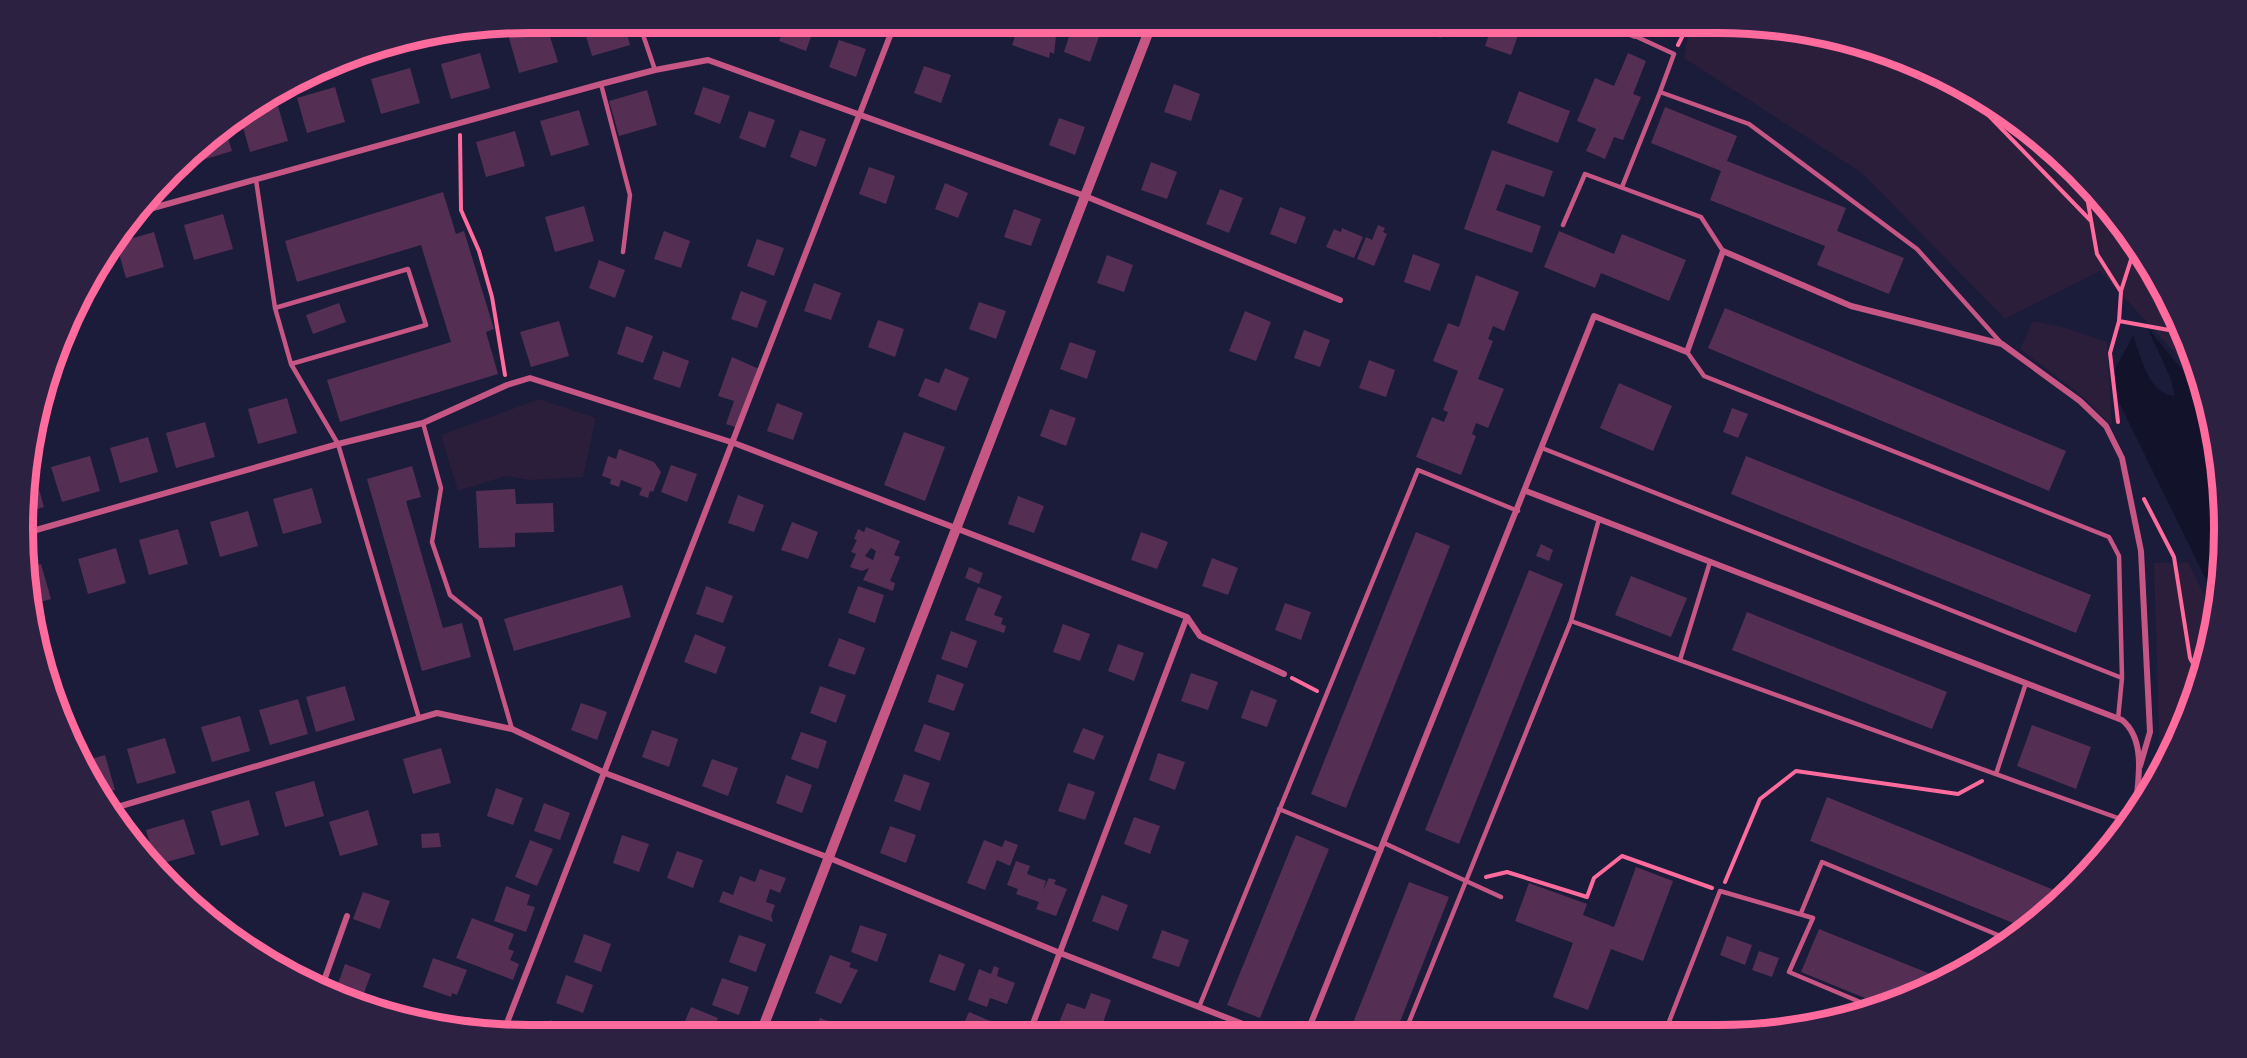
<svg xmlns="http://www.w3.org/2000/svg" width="2247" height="1058" viewBox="0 0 2247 1058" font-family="Ubuntu,sans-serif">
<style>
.green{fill:#2a1e3b}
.water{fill:#12122b}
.building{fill:#542f53;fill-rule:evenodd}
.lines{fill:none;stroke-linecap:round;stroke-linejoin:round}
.path{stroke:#ff6b9d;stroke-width:4}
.service{stroke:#c65784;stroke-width:4.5}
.minor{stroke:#c65784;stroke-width:6}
.tertiary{stroke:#c65784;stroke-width:10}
.rim{fill:none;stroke:#ff6b9d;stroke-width:8}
</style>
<rect width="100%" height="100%" fill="#1b1b3a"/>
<!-- green -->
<path class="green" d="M1671,23C1719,23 1768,25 1815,32C1833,35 1850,42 1867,48C2026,96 2151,221 2199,379L2100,271L2005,319L1862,173L1684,58L1689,30Z
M2033,321L2063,327L2107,342L2112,426L2082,396L2020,349Z
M539,399L596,418L583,477L529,480L506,476L458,491L441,435Z
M2188,562L2216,619L2215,628L2186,723L2160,768L2154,563Z
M1841,1013L1845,1015L1807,1025L1810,1015Z"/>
<!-- water -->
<path class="water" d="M2147,327L2204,396L2215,431L2224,529L2217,602L2113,390L2116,367L2133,336C2142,358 2148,394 2175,396L2170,377Z"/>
<!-- building -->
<path class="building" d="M582,23H624L630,45L592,56Z
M654,23H680L656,30Z
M786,23H816L806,51L779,41Z
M1020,23L1030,27L1032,23L1049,24L1046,33L1056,36L1054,54L1050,52L1049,58L1012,45Z
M1200,23H1224L1221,30Z
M1417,23H1447L1441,38L1415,29Z
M1493,23H1508L1521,27L1511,55L1485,46Z
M1073,24L1100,34L1090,62L1064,52Z
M547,27L558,62L519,73L509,38Z
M839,40L866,49L856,77L829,67Z
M480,53L490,88L451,99L441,64Z
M1628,53L1646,61L1633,94L1641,97L1623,140L1614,137L1605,159L1586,151L1596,129L1577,121L1595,78L1614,86Z
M924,66L951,75L941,103L914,93Z
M410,68L420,103L381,114L371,79Z
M1174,84L1200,94L1191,121L1164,112Z
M335,87L345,122L307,133L297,98Z
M703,87L730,96L720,124L694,114Z
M647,90L657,125L619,136L609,101Z
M1519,91L1570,111L1558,143L1507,123Z
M278,106L288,141L250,152L240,117Z
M1665,107L1737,136L1727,161L1846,208L1837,231L1904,258L1889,294L1817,265L1825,246L1710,200L1721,171L1651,143Z
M579,110L589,145L551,156L540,121Z
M749,111L775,120L765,148L739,138Z
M1059,118L1085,127L1075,155L1049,145Z
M224,125L232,151L193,163L192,158Z
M800,130L826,139L816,167L790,157Z
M515,131L525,166L486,177L476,142Z
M1492,150L1553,171L1544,197L1506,184L1496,210L1541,226L1532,253L1464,229Z
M1151,162L1177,172L1167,199L1141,190Z
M869,167L895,176L886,204L859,194Z
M945,183L968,193L958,218L935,209Z
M1220,189L1243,198L1229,233L1206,224Z
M443,192L456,234L464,231L494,329L486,332L498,374L340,422L327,380L451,342L421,245L297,282L285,241Z
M584,206L594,241L555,252L545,217Z
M1280,207L1306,217L1296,244L1270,234Z
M1014,209L1041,219L1031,246L1004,237Z
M223,214L233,249L194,260L184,225Z
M1378,225L1385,228L1383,232L1387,234L1374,266L1357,259L1366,237L1372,240Z
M1342,228L1363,237L1354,258L1326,247L1334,229L1341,232Z
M664,231L690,241L681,268L654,259Z
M1559,231L1614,254L1622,234L1686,260L1669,301L1601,273L1595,288L1544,267Z
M154,232L164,267L126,278L116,243Z
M757,239L784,248L774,276L747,266Z
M1413,254L1440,264L1430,291L1404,282Z
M1107,255L1133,265L1124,292L1097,283Z
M599,260L625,270L615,298L589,288Z
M1476,275L1519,292L1504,331L1493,326L1488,339L1493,341L1478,379L1504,389L1488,428L1476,423L1472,434L1476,436L1461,475L1416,457L1432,417L1444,422L1448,412L1443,410L1458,371L1433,361L1448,323L1459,327Z
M92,278L95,291L83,294L88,285Z
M814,283L841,293L831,320L804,311Z
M741,291L767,301L757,328L731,319Z
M979,302L1006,311L996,339L969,329Z
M339,303L346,322L313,334L306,315Z
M1725,308L2066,451L2049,491L1708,348Z
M1245,311L1271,322L1256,361L1229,351Z
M878,320L904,329L895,357L868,347Z
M559,321L569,356L531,367L520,332Z
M626,326L653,336L643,363L617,354Z
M1304,330L1330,340L1320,367L1294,358Z
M1070,342L1096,351L1087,379L1060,369Z
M663,351L689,361L680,388L653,379Z
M732,357L759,369L738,428L726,424L734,401L718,396Z
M1369,360L1395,370L1386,397L1359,388Z
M945,368L969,378L956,411L918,396L925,378L939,383Z
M1619,383L1672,406L1653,451L1600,428Z
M287,398L297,433L258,444L248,409Z
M777,403L803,413L793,440L767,431Z
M1732,408L1748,414L1738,438L1723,432Z
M1050,409L1076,418L1066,446L1040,436Z
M205,422L215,457L176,468L166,433Z
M904,432L945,447L925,501L884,485Z
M148,437L158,472L120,483L110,448Z
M619,449L654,462L661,472L653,492L650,491L648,498L639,495L642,488L621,480L619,487L610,484L611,479L602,476L608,456L616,459Z
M90,456L100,491L62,502L51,467Z
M1746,456L2091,595L2076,633L1731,494Z
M671,465L697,474L687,502L661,492Z
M412,466L421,497L406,501L443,628L462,623L471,657L422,671L367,479Z
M34,472L44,507L30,511L31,473Z
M312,488L322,523L283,534L273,499Z
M515,489L516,504L553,503L554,532L515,533V547L479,548L476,491Z
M738,495L764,505L754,532L728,523Z
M1018,496L1044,506L1034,533L1008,524Z
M248,511L258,546L220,557L210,522Z
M792,522L818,532L808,559L781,550Z
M866,527L900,541L894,555L900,557L890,581L895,583L893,591L863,580L869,568L862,571L850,567L856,554L851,552L857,540L854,539L858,529L864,532ZM871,548L876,551L873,560L865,556Z
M178,529L188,564L149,575L139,540Z
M1141,532L1168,542L1157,569L1131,560Z
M1416,532L1450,546L1346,808L1311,794Z
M1541,544L1553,550L1549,561L1536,556Z
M116,548L126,583L88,594L78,559Z
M1212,558L1238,568L1228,595L1202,586Z
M41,564L51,599L30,605L27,595L28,568Z
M969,567L983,573L979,584L965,578Z
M1529,570L1563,584L1459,844L1425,830Z
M1631,576L1687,598L1671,637L1615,615Z
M622,585L631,617L514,651L504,619Z
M706,586L733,596L723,623L696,614Z
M858,586L884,595L875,623L848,613Z
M978,587L1002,596L994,615L1003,618L1001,624L1006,626L1004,633L965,620Z
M1285,603L1311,612L1301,640L1275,630Z
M1747,612L1947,692L1932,729L1732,650Z
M1063,624L1090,634L1080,661L1053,652Z
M951,631L977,641L967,668L941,659Z
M695,634L726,647L716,674L684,662Z
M839,638L865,648L855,675L828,666Z
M1118,644L1144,653L1134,681L1108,671Z
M1191,673L1218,682L1208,710L1181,701Z
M937,674L964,684L954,711L928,702Z
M345,686L355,720L316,732L306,697Z
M820,686L846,695L836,723L810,713Z
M1251,690L1277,700L1267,727L1241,718Z
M298,699L308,734L270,745L259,710Z
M581,703L607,712L597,740L571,730Z
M240,716L250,751L212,762L201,727Z
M924,724L950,733L940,761L914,751Z
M2032,725L2091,747L2076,789L2017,766Z
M1083,728L1104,736L1094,760L1073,752Z
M652,730L678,739L669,767L642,757Z
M801,732L827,741L818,769L791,759Z
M165,738L176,773L137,784L127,749Z
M441,748L451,783L413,794L403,759Z
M1158,753L1185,762L1175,790L1149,780Z
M105,755L115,790L104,793L81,762Z
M712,759L738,768L728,796L702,786Z
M904,774L930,783L920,811L894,801Z
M786,775L812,785L802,813L776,803Z
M314,781L324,816L285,827L275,792Z
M1068,783L1095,792L1085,820L1058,811Z
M496,788L523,798L513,825L487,816Z
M1827,797L2064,894L2028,929L1810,841Z
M249,800L259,835L221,846L211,811Z
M544,803L570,813L560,840L534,831Z
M368,810L378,845L340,856L329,822Z
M1134,817L1160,826L1150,854L1124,844Z
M184,819L195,854L156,865L146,830Z
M890,826L916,835L906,863L880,853Z
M439,833L441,847L422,848L421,834Z
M622,835L649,844L639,872L613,863Z
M1296,835L1329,849L1260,1018L1227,1005Z
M530,840L553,849L537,886L515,877Z
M984,840L1002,847L1005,840L1018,845L1010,866L997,860L985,890L967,883Z
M677,851L703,860L693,888L667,878Z
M1016,861L1030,866L1027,874L1046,881L1043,890L1049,878L1056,880L1054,884L1067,889L1056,916L1036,909L1039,902L1016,894L1018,889L1007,885Z
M1636,867L1673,881L1643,961L1611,949L1588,1010L1553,997L1573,943L1515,921L1529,883L1587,904L1583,915L1614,927Z
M760,869L786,878L780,893L770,889L766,902L775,905L771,916L773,922L719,902L723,891L733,895L740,876L755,882Z
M1409,882L1449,897L1396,1032L1349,1033Z
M506,886L530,895L527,905L535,907L526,932L494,921Z
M363,892L390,901L380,929L353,919Z
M1102,895L1128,905L1118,931L1092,921Z
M472,918L514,934L508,949L514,951L510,960L519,964L513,980L456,958Z
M860,925L887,934L877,962L851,952Z
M1819,929L1943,979L1912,997L1882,1005L1801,972Z
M1162,930L1189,940L1179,967L1152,958Z
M584,934L611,944L601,972L574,962Z
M739,935L766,944L756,972L729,962Z
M1727,936L1752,945L1745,965L1720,955Z
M1759,951L1779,958L1772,977L1752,970Z
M939,954L965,964L955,991L929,982Z
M830,955L851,963L849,967L858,970L841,1004L815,993Z
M433,958L467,970L457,995L452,993L451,997L423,987Z
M345,964L371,974L361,1001L335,992Z
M994,966L999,968L997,976L1015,983L1007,1004L990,998L987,1007L968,1000L979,969L991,974Z
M566,975L593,985L583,1013L556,1003Z
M722,978L749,987L739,1015L712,1005Z
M1091,993L1111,1000L1099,1034H1075V1031L1058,1025L1067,1003L1085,1009Z
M691,1007L718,1018L714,1027L718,1029L715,1035H679Z
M969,1012L995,1023L993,1030L1001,1034H959Z
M820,1018L846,1028L844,1034L814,1035Z
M550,1020L577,1030L575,1035H545Z
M1115,1028L1128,1033H1113Z"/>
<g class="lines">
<!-- path -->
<path class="path" d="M1678,45L1689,23
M1962,88L2091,221
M460,135L461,210L479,251L492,297L505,375
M2084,180L2097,254L2121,292L2119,321L2110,353L2118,422
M2121,291L2136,244
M2119,321L2180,332L2187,338
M2144,499L2174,557L2190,658L2200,676
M1292,678L1317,691
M1486,877L1507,872L1587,897L1594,878L1622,856L1712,888
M1725,882L1760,799L1796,771L1958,794L1982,781"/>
<!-- service -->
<path class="service" d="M639,23L655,70
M1635,36L1674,54L1660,92L1749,124L1917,249L2002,344
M601,84L630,195L623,252
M256,180L275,308L291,364L338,444L419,718
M1622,187L1660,92
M1563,225L1585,174L1701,217L1723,251
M275,308L408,269L426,325L291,364
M1687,352L1704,376L2109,537L2119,556L2122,678
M423,423L441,488L432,542L450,595L480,619L512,729
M1542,448L2122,678L2118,719
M1599,519L1571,621L2129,822
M1680,660L1710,562
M1996,774L2026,683
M1279,809L1381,851
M1384,843L1466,881L1571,621
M1801,913L1822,862L2010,940
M1199,1007L1418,470L1518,511
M1405,1032L1466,881L1501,897
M1665,1032L1720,891L1813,918L1789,972L1872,1007"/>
<!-- minor -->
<path class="minor" d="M1601,23L1635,36
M142,211L601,84L655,70L708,60L1085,196L1340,300
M1526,491L2122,720C2147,740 2138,783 2135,811
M29,532L338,444L423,423L507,385L530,378L734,443L1187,617L1200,636L1284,674
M114,808L437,713L512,729L605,773L827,857L1060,953L1266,1033
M321,989L347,916
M503,1033L895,23
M1307,1033L1594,316L1687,352L1723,251L1851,306L2002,344L2080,401L2106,426L2122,458L2141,551L2150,732L2140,766
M1029,1034L1187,617"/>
<!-- tertiary -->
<path class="tertiary" d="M760,1035L1152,23"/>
</g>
<!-- crop -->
<path d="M0 0H2247V1058H0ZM529 33H1718A496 496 0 0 1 2214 529V529A496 496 0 0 1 1718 1025H529A496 496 0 0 1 33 529V529A496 496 0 0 1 529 33Z" fill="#2d2142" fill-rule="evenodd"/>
<path class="rim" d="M529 33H1718A496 496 0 0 1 2214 529V529A496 496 0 0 1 1718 1025H529A496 496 0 0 1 33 529V529A496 496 0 0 1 529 33Z"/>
</svg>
